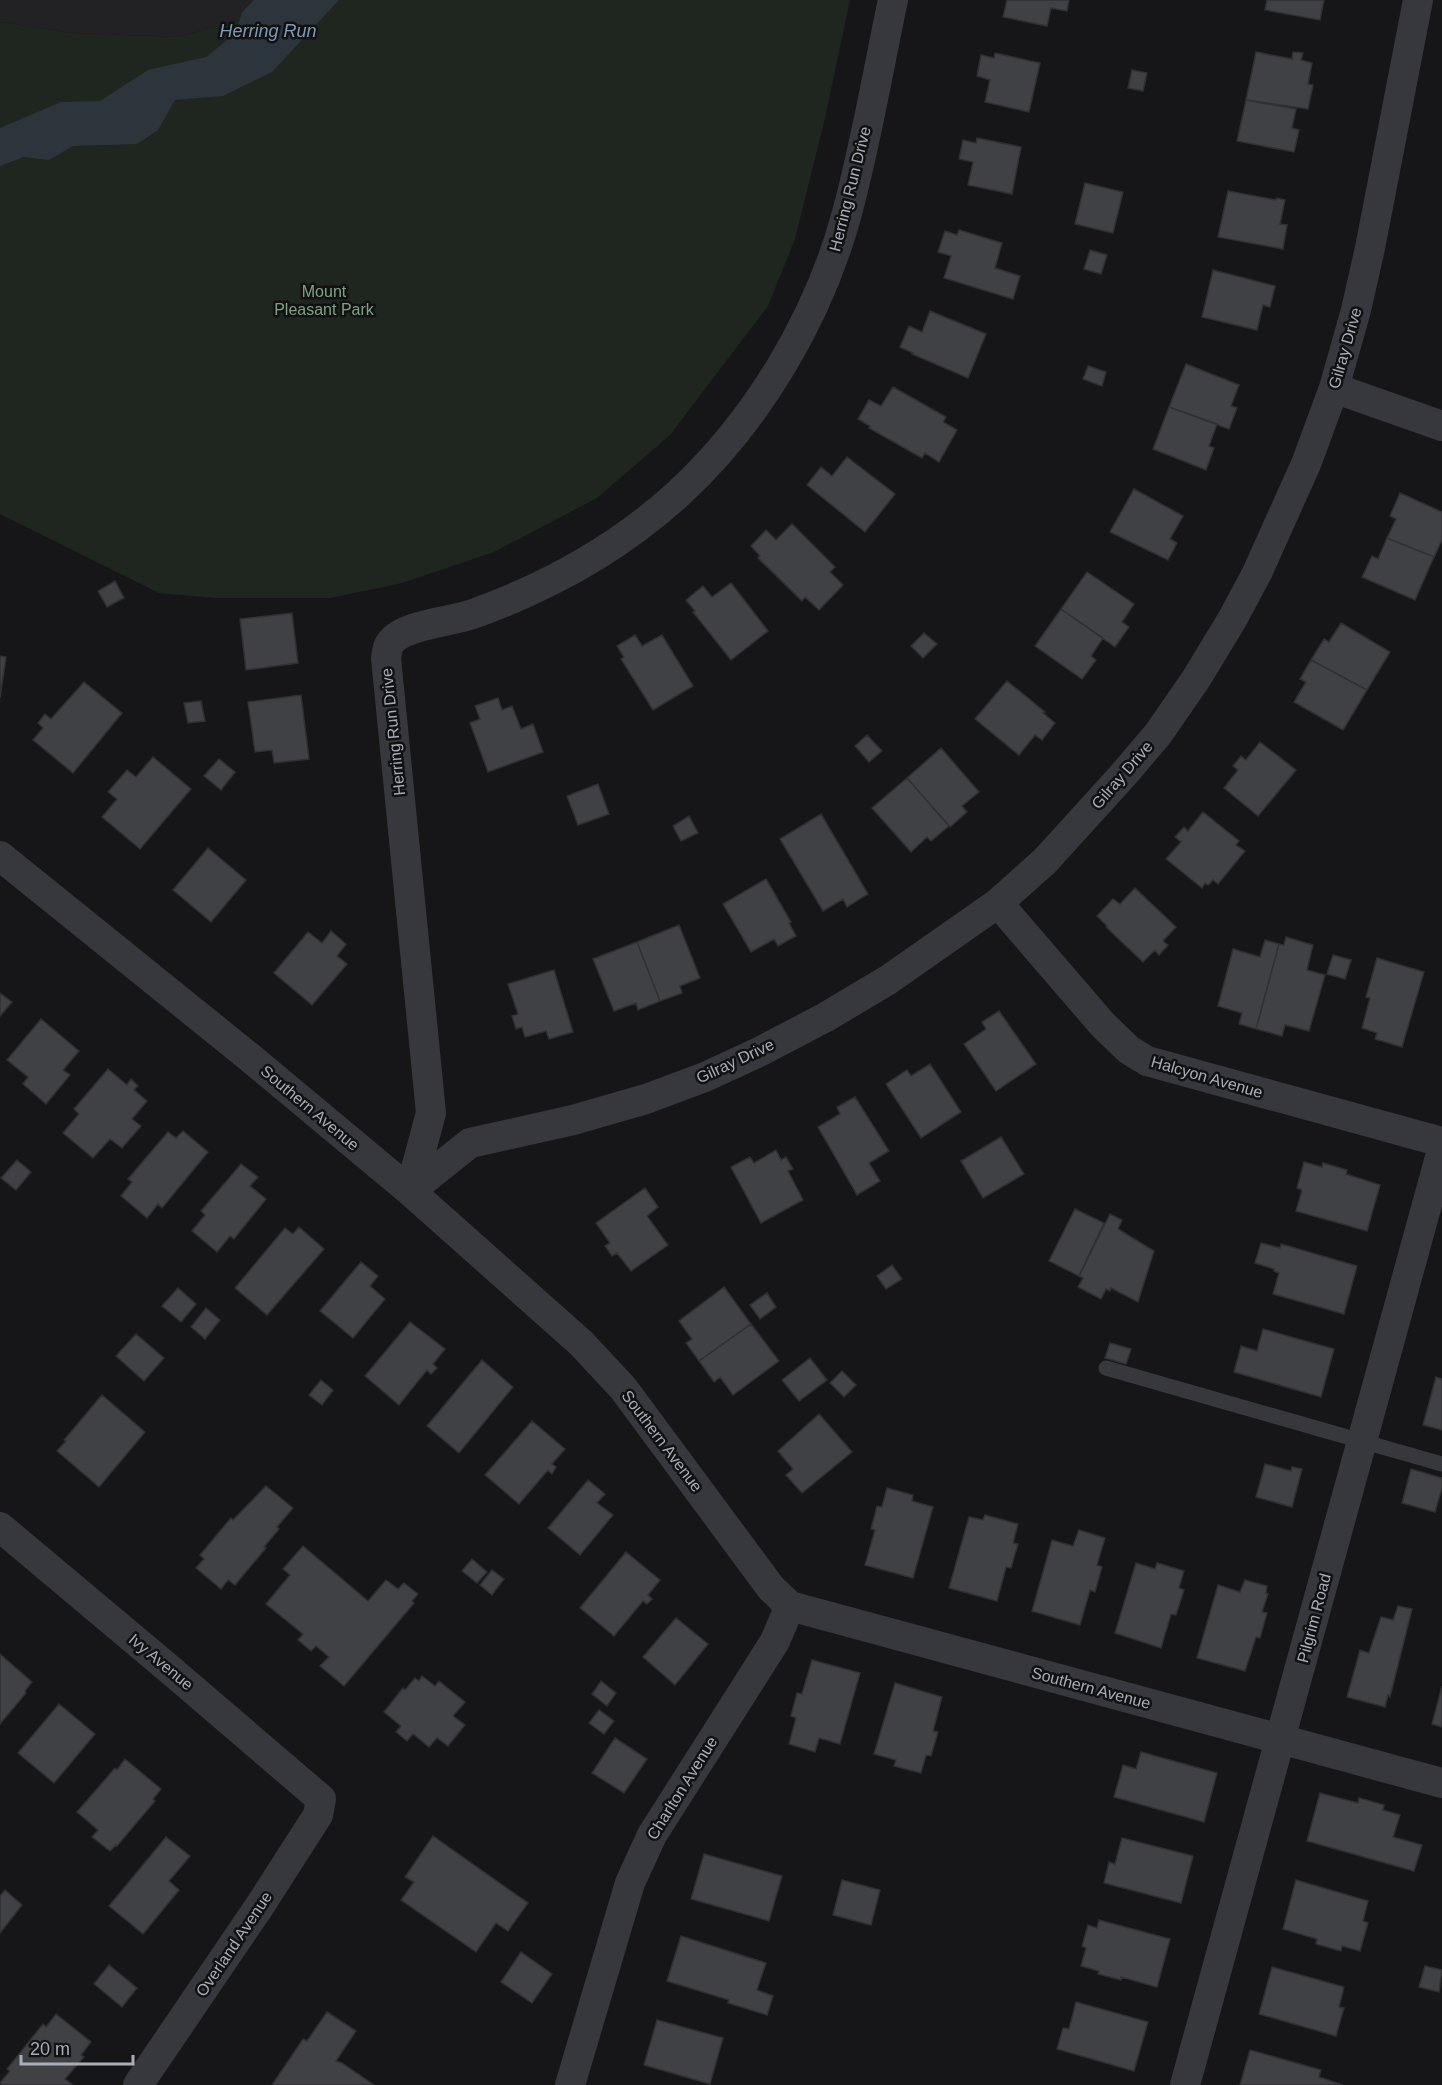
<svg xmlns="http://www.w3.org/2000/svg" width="1442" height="2085" viewBox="0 0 1442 2085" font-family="Arial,sans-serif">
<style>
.built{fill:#222225}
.green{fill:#1e261f}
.water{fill:#2c353c}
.building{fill:#404145;stroke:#303034;stroke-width:1.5}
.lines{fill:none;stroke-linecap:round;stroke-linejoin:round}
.lane{stroke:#37383d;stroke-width:15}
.street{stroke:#37383d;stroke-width:30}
.labels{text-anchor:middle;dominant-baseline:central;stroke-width:5;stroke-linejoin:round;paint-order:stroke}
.street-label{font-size:16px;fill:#a8adb8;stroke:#111113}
.park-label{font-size:16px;fill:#7fa381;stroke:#111113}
.water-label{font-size:18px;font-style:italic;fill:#7f9bb3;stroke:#111113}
</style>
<rect width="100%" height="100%" fill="#161618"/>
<!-- built -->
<path class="built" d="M0,0H311L178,37L72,33L0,22Z"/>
<!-- green -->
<path class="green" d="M311,0H850L825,118L795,239L768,306L670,435L597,498L494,552L402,583L330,598H215L159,593L0,514V22L72,33L178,37Z"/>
<!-- water -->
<path class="water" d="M254,0H339L272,72L223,96L175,100L158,130L137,144L73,146L49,160L24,157L0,166V128L61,102L100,101L148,70L206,57L236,33L242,12Z"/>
<!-- building -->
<path class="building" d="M1007,0H1069L1067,11L1051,8L1047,26L1003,17Z
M1267,0H1324L1320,20L1265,10Z
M1256,52L1292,59L1293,52L1303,53L1301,60L1312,63L1308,84L1313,85L1308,109L1246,100Z
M995,53L1040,63L1029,112L985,102L990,80L977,76L981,55L994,58Z
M1132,70L1147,73L1143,91L1128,88Z
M1246,100L1296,109L1292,128L1299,130L1294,152L1237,141Z
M977,138L1021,147L1012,194L968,185L973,162L959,159L963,140L976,143Z
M1085,183L1123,192L1113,233L1075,224Z
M1228,191L1276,200L1277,198L1285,200L1280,224L1287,225L1283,249L1218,237Z
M959,230L1002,243L995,268L1020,276L1013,299L944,278L951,256L938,252L945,231L957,235Z
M1090,250L1107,255L1101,274L1084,269Z
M1213,270L1275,286L1270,307L1263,305L1257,330L1202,317Z
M930,311L986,334L968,378L912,354L913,353L900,347L909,326L922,332Z
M1186,364L1239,385L1231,406L1237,408L1229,429L1169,407Z
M1088,366L1106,372L1102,386L1083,379Z
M893,387L946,417L943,422L957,430L939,462L925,453L922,458L869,428L870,426L858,419L869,400L881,406Z
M1169,407L1217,424L1209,446L1214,448L1206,470L1153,449Z
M847,457L895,494L865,532L807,485L821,467L832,476Z
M1134,489L1183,516L1170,539L1177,543L1168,560L1110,532Z
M1400,493L1442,512V540L1434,557L1387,538L1396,519L1390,516Z
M792,524L835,567L830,572L843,585L819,610L805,597L802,601L758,558L760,556L751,546L766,530L776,540Z
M1387,538L1434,557L1415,600L1362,577L1372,556L1378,559Z
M1087,572L1134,604L1122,622L1129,627L1115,647L1061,609Z
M115,581L124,598L107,607L98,591Z
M731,583L768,631L731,660L693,612L695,611L686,600L703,586L712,597Z
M1061,609L1103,638L1091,656L1096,660L1082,679L1035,646Z
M292,613L298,663L246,670L240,619Z
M1341,623L1390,652L1367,690L1311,660L1324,639L1329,642Z
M924,633L937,644L923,658L911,646Z
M635,635L642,646L662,635L693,686L653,710L621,659L624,657L617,646Z
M0,656L6,657L0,698Z
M1311,660L1367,690L1343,730L1294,702L1306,682L1300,679Z
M1007,681L1045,712L1043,713L1055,723L1042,740L1035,735L1019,755L975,719Z
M84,682L122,713L73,773L33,740L43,728L38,723L45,714L51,719Z
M301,695L309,759L274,763L272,750L255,752L248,702Z
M498,698L502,710L512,706L521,729L533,724L543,752L488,772L470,723L480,719L475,706Z
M201,701L205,721L188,723L184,703Z
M867,735L882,751L869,762L855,746Z
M1260,742L1296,770L1258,816L1224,788L1238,770L1233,766L1241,756L1246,760Z
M941,748L979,792L962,806L967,812L950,827L907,778Z
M153,757L191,789L140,849L102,817L117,799L108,792L127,770L136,777Z
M219,759L235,772L221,790L204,776Z
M907,778L949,826L931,841L927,837L911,852L872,808Z
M598,784L609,814L578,825L567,796Z
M1203,812L1239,841L1236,845L1245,851L1218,884L1213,880L1208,885L1205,883L1202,888L1166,859L1181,842L1175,837L1184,827L1188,831Z
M821,814L868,894L847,907L843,899L823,911L780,839Z
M689,816L698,833L681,841L673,826Z
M208,848L246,880L211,922L173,890Z
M766,879L791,922L789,923L796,936L778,946L774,939L751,952L723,904Z
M1135,888L1176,927L1163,941L1168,945L1159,955L1155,950L1143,962L1106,927L1107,926L1097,916L1113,899L1120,904Z
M679,925L700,978L680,986L682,993L660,1001L637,942Z
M331,931L346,944L337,956L347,964L312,1005L274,973L308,932L322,943Z
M1286,937L1313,945L1307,970L1325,975L1309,1031L1285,1025L1282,1036L1256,1029L1279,944L1284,945Z
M1265,940L1279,944L1256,1029L1239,1024L1242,1013L1218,1006L1233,949L1260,957Z
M637,942L660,1001L638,1010L636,1003L614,1011L593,959Z
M1333,955L1351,960L1345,979L1327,974Z
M1377,958L1424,972L1402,1047L1375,1039L1377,1033L1362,1028L1370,998L1366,997Z
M554,970L573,1032L549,1039L546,1031L525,1037L522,1027L516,1029L512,1016L518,1014L508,984Z
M0,993L12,1002L0,1016Z
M999,1011L1036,1064L996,1091L964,1044L986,1029L982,1022Z
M41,1019L79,1051L63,1070L70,1075L46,1104L23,1084L28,1077L7,1060Z
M930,1064L961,1112L921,1138L886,1084L907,1070L911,1076Z
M108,1069L127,1085L131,1079L138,1086L134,1090L147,1101L132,1119L141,1126L122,1148L110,1139L93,1158L63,1133L79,1114L74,1109Z
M855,1097L889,1151L869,1163L880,1181L857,1195L818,1127L840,1114L837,1107Z
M183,1131L208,1152L162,1208L158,1204L147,1218L121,1196L132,1182L128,1179L168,1132L176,1138Z
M1001,1137L1024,1174L983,1198L961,1161Z
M776,1150L781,1160L786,1157L793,1169L788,1171L803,1200L761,1223L731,1167L750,1157L754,1163Z
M17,1160L31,1172L16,1190L1,1178Z
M1304,1162L1322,1167L1323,1163L1347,1170L1346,1174L1380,1185L1367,1231L1296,1211L1302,1190L1297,1188Z
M241,1164L258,1177L250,1186L266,1199L234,1239L230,1236L217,1252L192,1231L205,1215L201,1211Z
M645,1188L658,1207L647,1216L668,1245L631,1271L617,1253L612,1256L605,1246L610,1243L596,1223Z
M1075,1209L1104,1223L1079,1276L1049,1261Z
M1110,1214L1122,1220L1118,1229L1154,1251L1138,1302L1111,1288L1110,1291L1106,1289L1101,1299L1078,1287L1083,1278L1079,1276Z
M299,1227L324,1249L267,1315L235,1288L285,1228L293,1234Z
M1261,1243L1280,1248L1281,1244L1357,1266L1344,1314L1273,1294L1279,1273L1274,1271V1269L1255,1263Z
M361,1262L378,1276L370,1286L385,1299L353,1338L320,1311Z
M892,1265L902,1279L886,1289L877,1276Z
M724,1287L751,1324L699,1361L686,1343L692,1339L679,1321Z
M178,1288L196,1304L181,1322L162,1306Z
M767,1293L776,1307L760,1319L750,1305Z
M206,1308L220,1320L205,1339L191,1327Z
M410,1322L445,1349L433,1364L437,1368L431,1374L427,1370L399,1405L365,1376Z
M751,1324L779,1361L733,1395L720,1377L714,1382L699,1361Z
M1263,1329L1334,1349L1321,1397L1234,1372L1241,1346L1257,1351Z
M136,1334L164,1358L144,1381L116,1356Z
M1110,1343L1131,1349L1126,1364L1105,1358Z
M810,1358L827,1380L799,1401L782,1380Z
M482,1360L513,1387L459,1453L427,1426Z
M842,1371L856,1385L844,1397L830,1383Z
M1436,1377L1442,1379V1430L1423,1425Z
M321,1380L333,1390L322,1405L309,1395Z
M102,1395L145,1432L99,1487L57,1451L66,1441L64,1440Z
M819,1414L852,1452L802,1493L786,1475L793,1469L778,1451Z
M532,1421L565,1449L552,1464L556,1467L552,1474L548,1470L519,1504L485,1475Z
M1265,1464L1291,1471L1292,1467L1302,1469L1292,1507L1256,1497Z
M1411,1469L1442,1478V1488L1435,1512L1402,1503Z
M588,1480L605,1494L597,1503L613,1515L580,1555L548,1528Z
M266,1486L293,1508L277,1527L279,1529L264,1547L266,1548L235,1585L228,1580L221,1589L196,1568L204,1559L200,1555L231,1518L233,1520Z
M887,1488L913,1495L912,1501L933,1507L913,1578L865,1565L875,1530L871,1529L877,1506L882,1507Z
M985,1515L1018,1524L1013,1543L1018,1544L1011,1568L1006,1567L997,1601L949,1588L969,1517L983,1520Z
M1079,1530L1105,1538L1097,1565L1102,1567L1095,1592L1090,1590L1080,1625L1032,1611L1052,1540L1073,1546Z
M303,1546L368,1601L386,1580L398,1589L404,1583L418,1594L412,1601L414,1603L344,1686L320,1666L329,1657L316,1646L311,1651L298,1640L303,1634L266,1604L290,1575L283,1569Z
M626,1552L660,1580L648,1595L652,1599L647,1604L643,1601L614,1636L580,1608Z
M472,1559L487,1572L477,1583L462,1571Z
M1136,1563L1155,1569L1157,1563L1184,1571L1179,1588L1184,1590L1176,1615L1171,1614L1161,1648L1115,1633Z
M492,1570L504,1579L492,1595L480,1585Z
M1245,1580L1267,1586L1266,1593L1268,1594L1262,1612L1267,1613L1260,1638L1256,1637L1245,1671L1197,1658L1218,1585L1240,1592Z
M1398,1606L1412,1609L1390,1697L1388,1695L1385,1707L1347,1697L1360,1650L1369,1653L1381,1617L1393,1620Z
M676,1618L708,1644L675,1685L643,1657Z
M0,1654L32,1682L25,1691L26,1693L0,1724Z
M812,1660L860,1673L840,1744L819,1738L815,1752L789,1744L796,1718L791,1716L797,1693L802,1694Z
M422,1676L435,1686L439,1681L465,1702L453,1716L465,1725L448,1746L437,1738L429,1747L413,1734L407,1741L396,1732L401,1726L384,1712L403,1688L405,1690L415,1678L419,1681Z
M601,1681L616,1693L607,1706L592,1694Z
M895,1683L942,1697L933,1731L938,1732L931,1756L926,1755L921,1773L894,1766L896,1760L874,1754Z
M1442,1686V1727L1432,1724Z
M59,1704L95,1734L54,1783L18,1753Z
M599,1710L614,1721L604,1734L589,1723Z
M615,1738L647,1759L624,1793L592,1773Z
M1141,1752L1217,1773L1204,1822L1114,1797L1123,1765L1136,1769Z
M125,1759L161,1789L153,1799L155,1801L117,1846L116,1845L110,1851L92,1837L98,1830L77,1812L115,1768L117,1770Z
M1320,1793L1358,1803L1359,1798L1384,1805L1383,1810L1400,1815L1393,1837L1422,1845L1414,1871L1307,1841Z
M433,1836L528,1903L508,1931L496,1923L476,1952L401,1900L414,1882L405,1877Z
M166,1837L190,1856L169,1881L179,1890L143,1934L109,1906Z
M1122,1838L1193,1856L1181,1903L1104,1883L1109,1862L1115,1864Z
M704,1854L782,1876L769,1921L691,1899Z
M842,1880L880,1890L871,1925L833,1915Z
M1296,1880L1368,1901L1363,1921L1368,1923L1360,1951L1342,1946L1341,1951L1316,1944L1317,1939L1283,1929Z
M5,1890L22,1905L0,1933V1896Z
M1099,1920L1170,1939L1157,1987L1121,1977V1980L1098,1974L1099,1971L1081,1966L1086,1948L1082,1946L1088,1925L1097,1928Z
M681,1936L766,1963L757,1990L773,1996L767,2015L728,2003L729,2000L667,1981Z
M521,1952L552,1974L532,2003L501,1982Z
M109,1965L137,1988L122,2007L94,1984Z
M1425,1966L1442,1970L1439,1992L1419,1987Z
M1272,1967L1344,1987L1339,2007L1344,2008L1336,2036L1259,2014Z
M1076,2002L1148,2022L1134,2071L1057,2049L1063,2028L1069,2029Z
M327,2012L356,2031L336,2061L342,2063L374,2085H272L303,2039L307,2041Z
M56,2014L91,2042L81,2055L84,2057L65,2079L73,2085H2L0,2083L10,2071L7,2069L43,2024L46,2027Z
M657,2020L723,2038L710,2084L644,2065Z
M1250,2050L1321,2070L1319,2077L1343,2085H1240Z"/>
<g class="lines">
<!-- lane -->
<path class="lane" d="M1106,1368L1442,1464"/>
<!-- street -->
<path class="street" d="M1334,388L1442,426
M0,856L248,1056L410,1191L581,1343L623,1388L771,1588L790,1606L1442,1783
M998,903L1103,1025L1129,1050L1147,1061L1442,1142
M410,1191L470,1143L573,1120L646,1099L705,1077L761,1051L826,1017L888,980L998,903L1045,861L1124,774L1158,734L1196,679L1233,618L1257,573L1306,464L1334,388L1356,310L1370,248L1418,0
M410,1191L431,1113L386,658C387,654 387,648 389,645C400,624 452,622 473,614C548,587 619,548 679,493C758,420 819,317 847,213C866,143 878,71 893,0
M0,1527L168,1668L321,1799L318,1815L261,1904L138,2085
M570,2085L630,1883L652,1835L758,1668L775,1641L790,1606
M1185,2085L1442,1150"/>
</g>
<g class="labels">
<!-- street labels -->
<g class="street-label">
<text transform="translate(850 189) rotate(-76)">Herring Run Drive</text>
<text transform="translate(1345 348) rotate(-74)">Gilray Drive</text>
<text transform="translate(393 732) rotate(-96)">Herring Run Drive</text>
<text transform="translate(1122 775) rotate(-49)">Gilray Drive</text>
<text transform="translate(735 1061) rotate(-25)">Gilray Drive</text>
<text transform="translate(1207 1077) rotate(16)">Halcyon Avenue</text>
<text transform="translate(310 1108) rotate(40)">Southern Avenue</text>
<text transform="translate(662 1441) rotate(53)">Southern Avenue</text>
<text transform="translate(1314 1618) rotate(-75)">Pilgrim Road</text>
<text transform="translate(161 1662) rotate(40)">Ivy Avenue</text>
<text transform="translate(1091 1688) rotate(15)">Southern Avenue</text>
<text transform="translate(682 1788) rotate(-58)">Charlton Avenue</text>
<text transform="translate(234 1944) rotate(-56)">Overland Avenue</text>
</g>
<!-- park labels -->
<g class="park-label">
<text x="324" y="291">Mount<tspan x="324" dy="18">Pleasant Park</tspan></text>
</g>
<!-- water labels -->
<g class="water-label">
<text x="268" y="31">Herring Run</text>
</g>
</g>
<!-- scale -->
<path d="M21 2055v9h112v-9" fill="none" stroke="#a8adb8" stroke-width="3"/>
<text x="30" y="2055" font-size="18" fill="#a8adb8" stroke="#111113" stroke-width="4.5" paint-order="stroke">20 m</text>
</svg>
